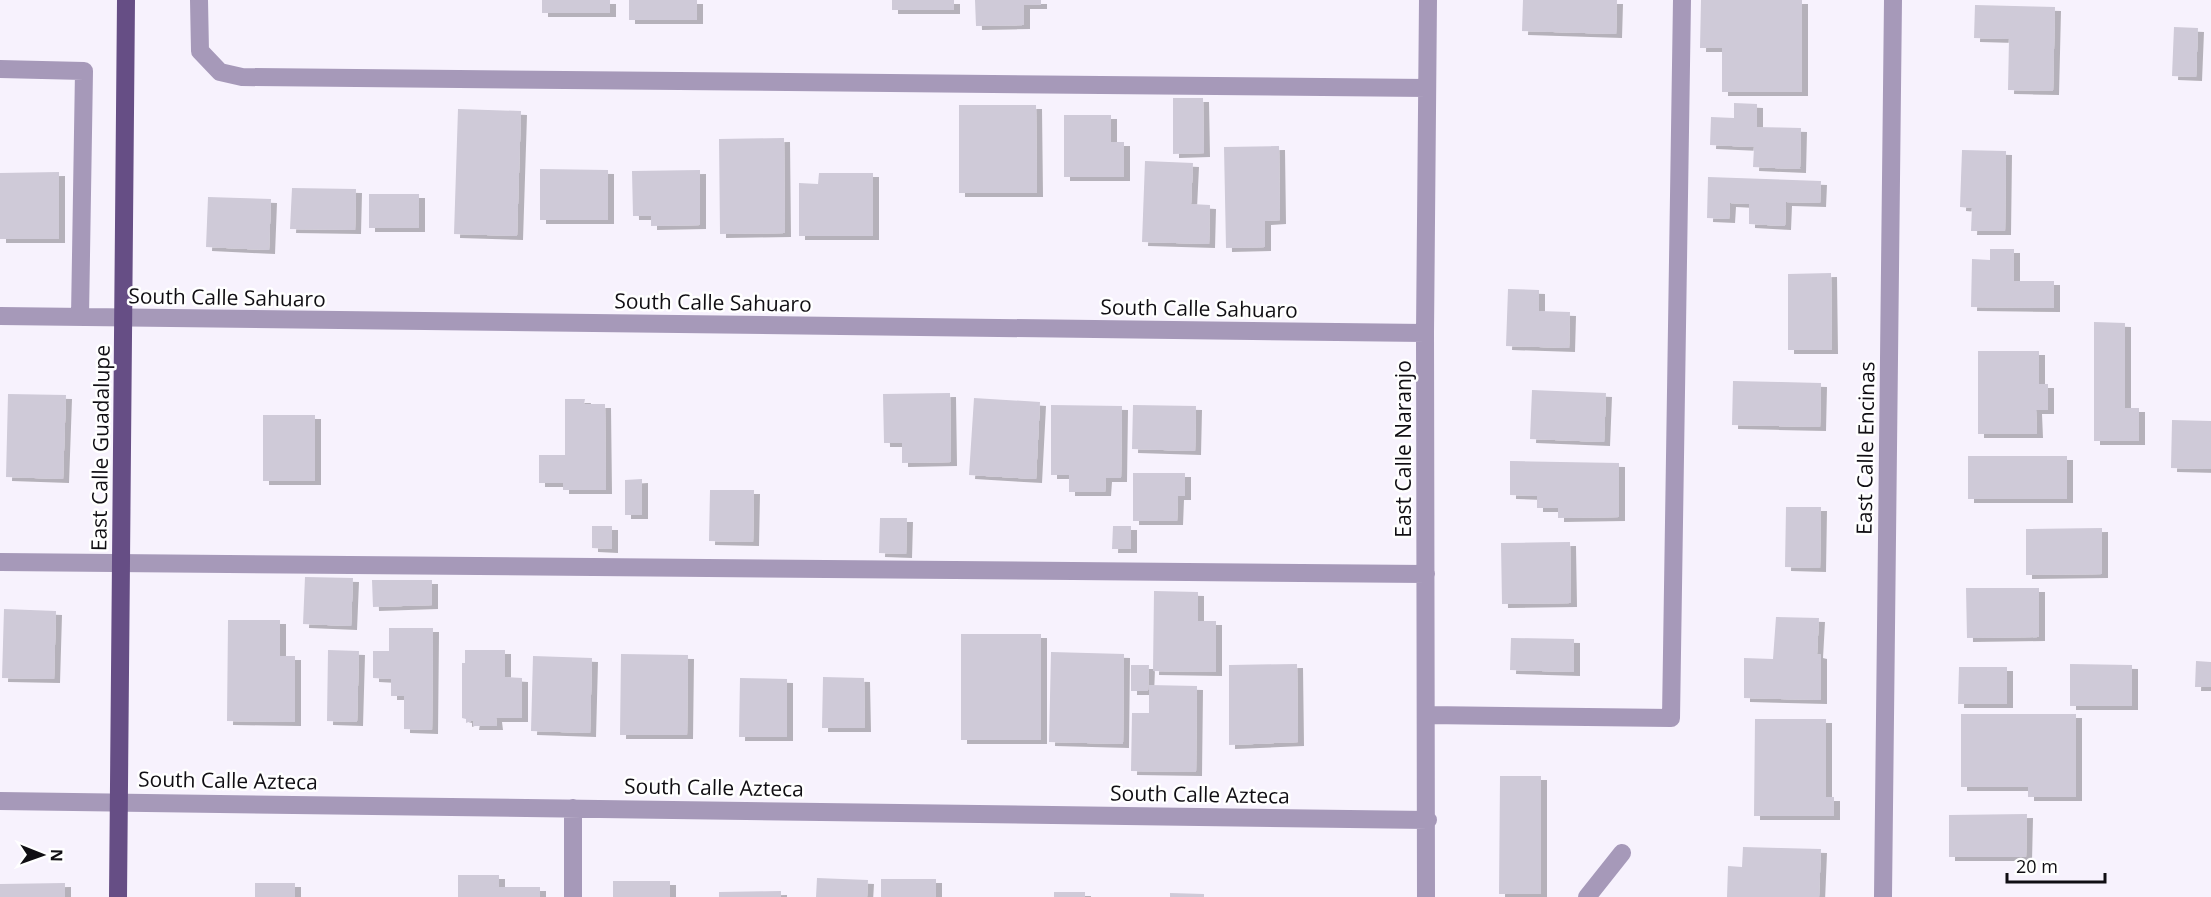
<svg xmlns="http://www.w3.org/2000/svg" width="2211" height="897" viewBox="0 0 2211 897" font-family="'Open Sans',sans-serif">
<style>
.building{fill:#cfcad8;filter:url(#shadow)}
.lines{fill:none;stroke-linecap:round;stroke-linejoin:round}
.minor{stroke:#a699b9;stroke-width:18}
.major{stroke:#664e85;stroke-width:18}
.labels{text-anchor:middle;dominant-baseline:central;stroke-width:5;stroke-linejoin:round;paint-order:stroke}
.street-label{font-size:21px;fill:#100e13;stroke:#fff}
</style>
<defs>
<filter id="shadow"><feDropShadow dx="6" dy="4" stdDeviation="0" flood-color="#0004"/></filter>
</defs>
<rect width="100%" height="100%" fill="#f7f2fd"/>
<!-- building -->
<path class="building" d="M542,0H610V13H542Z
M629,0H697V20H629Z
M892,0H954V10H892Z
M975,0H1041V5H1024V25L976,26Z
M1523,0H1617L1616,34L1522,31Z
M1701,0H1802V92H1722V48H1700Z
M1975,5L2055,7L2053,91L2008,90L2009,39L1974,38Z
M2174,27L2198,28L2196,77L2172,76Z
M1173,98H1203L1204,153L1173,154Z
M1734,103L1757,104V127L1801,128L1800,169L1753,167L1754,147L1710,145L1711,117L1734,118Z
M959,105H1036L1037,193H959Z
M458,109L521,111L517,236L454,234Z
M1064,115H1111V142H1124V177H1064Z
M784,138L785,233L720,234L719,139Z
M1279,146L1280,220L1265,221V247L1226,248L1224,147Z
M1962,150L2006,151L2005,231H1971L1972,208L1960,207Z
M1145,161L1193,163L1191,204L1210,205L1209,244L1142,242Z
M540,169L608,170V220H540Z
M700,170V225L651,226V216H633L632,171Z
M59,172V239H0V173Z
M819,173H873V236H799V183L818,184Z
M1708,177L1821,181L1820,203L1786,202L1785,226L1749,224V204L1730,203L1729,219L1707,218Z
M292,188L356,189L355,230L290,229Z
M369,194H419V228H369Z
M208,197L271,199L269,250L206,247Z
M1990,249H2014V281H2054V308L1971,307L1972,259L1990,260Z
M1831,273L1832,350H1788V274Z
M1508,289L1539,290V311L1570,312L1569,348L1506,346Z
M2094,322L2125,323V408H2139V441H2094Z
M1978,351H2039V384H2048V410H2036L2037,434H1978Z
M1733,381L1821,383L1820,427L1732,425Z
M1532,390L1606,393L1604,442L1530,439Z
M950,393L951,462L902,463V443H884L883,394Z
M8,394L66,395L63,479L6,477Z
M974,398L1040,402L1036,479L969,475Z
M565,399H585L584,404H605L606,490H563V483H539V455H565Z
M1051,405L1122,406L1121,478H1106L1105,492H1069V475H1051Z
M1133,405L1196,406L1195,451L1132,449Z
M263,415H315V481H263Z
M2172,420L2211,421V469L2171,468Z
M1968,456H2067V499H1968Z
M1510,461L1619,463V517L1558,518V508H1537V496L1510,495Z
M1133,473H1185V496H1178L1177,521H1133Z
M642,479V515H625V480Z
M710,490H754L753,542L709,541Z
M1786,507H1821L1820,568L1785,567Z
M880,518H907L906,554L879,553Z
M592,526H612V549L592,548Z
M1113,526H1131V549H1112Z
M2102,528V574L2026,575V529Z
M1570,542L1571,603L1502,604L1501,543Z
M305,577L353,578L351,626L303,624Z
M372,580H432V605L373,607Z
M1966,588H2039V637L1967,638Z
M1154,591L1198,592V621H1216V672L1153,671Z
M4,609L56,611L54,679L2,678Z
M1776,617L1819,618L1817,654L1821,655V700L1744,698V658L1773,659Z
M228,620H280V656H295V722L227,721Z
M389,628H433L432,730L404,729V696H391V679L373,678V651H389Z
M961,634H1041V740H961Z
M1511,638L1574,639V672L1510,670Z
M328,650L359,651L357,722L327,721Z
M465,650H505V677L522,678V718H496L497,726H473L474,720L466,723V719L462,718V663H465Z
M1051,652L1124,654L1123,744L1049,742Z
M621,654L688,655L687,735H620Z
M533,656L592,658L590,733L531,731Z
M2196,661L2211,662V687H2195Z
M1297,664L1298,742L1229,745V665Z
M2070,664L2132,665V706H2070Z
M1131,665H1149L1148,691H1131Z
M1959,667H2007V704H1958Z
M823,677L864,678L865,728H822Z
M740,678L787,679V737H739Z
M1149,685L1197,686L1196,772L1131,771L1132,713H1149Z
M1961,714H2076V797H2028V787H1961Z
M1755,719H1826V797H1834V816H1754Z
M1500,776H1541V894H1499Z
M2027,814L2026,857H1949V815Z
M1743,847L1821,849L1819,897H1727L1728,866L1742,867Z
M458,875H499V887H540V897H458Z
M817,878L868,880L867,897H816Z
M881,879H936V897H881Z
M613,881H670V897H613Z
M65,883V897H0V884Z
M255,883H295V897H255Z
M781,891V897H719V892Z
M1054,892H1085V897H1054Z
M1170,893L1204,894V897H1170Z"/>
<g class="lines">
<!-- minor -->
<path class="minor" d="M199,0L200,51L220,72L242,77L1427,88
M0,69L84,71L80,317
M0,316L1425,333
M0,562L1426,574
M1427,715L1671,718L1682,0
M0,801L1428,820
M573,897V808
M1426,897L1425,333L1428,0
M1587,897L1622,853
M1883,897L1893,0"/>
<!-- major -->
<path class="major" d="M118,897L126,0"/>
</g>
<g class="labels">
<!-- street labels -->
<g class="street-label">
<text transform="translate(227 297) rotate(1)">South Calle Sahuaro</text>
<text transform="translate(713 302) rotate(1)">South Calle Sahuaro</text>
<text transform="translate(1199 308) rotate(1)">South Calle Sahuaro</text>
<text transform="translate(100 448) rotate(-89)">East Calle Guadalupe</text>
<text transform="translate(1865 448) rotate(-89)">East Calle Encinas</text>
<text transform="translate(1403 449) rotate(-90)">East Calle Naranjo</text>
<text transform="translate(228 780) rotate(1)">South Calle Azteca</text>
<text transform="translate(714 787) rotate(1)">South Calle Azteca</text>
<text transform="translate(1200 794) rotate(1)">South Calle Azteca</text>
</g>
</g>
<!-- north arrow -->
<g transform="translate(42 855) rotate(91)" stroke="#ffffff" stroke-width="4.5" paint-order="stroke">
<path d="M0-4.5L10 22L0 15L-10 22Z" fill="#100e13"/>
<text y="-9" font-size="16" font-weight="bold" text-anchor="middle" fill="#100e13">N</text>
</g>
<!-- scale -->
<path d="M2007 873v9h98v-9" fill="none" stroke="#100e13" stroke-width="3"/>
<text x="2016" y="873" font-size="18" fill="#100e13" stroke="#ffffff" stroke-width="4.5" paint-order="stroke">20 m</text>
</svg>
